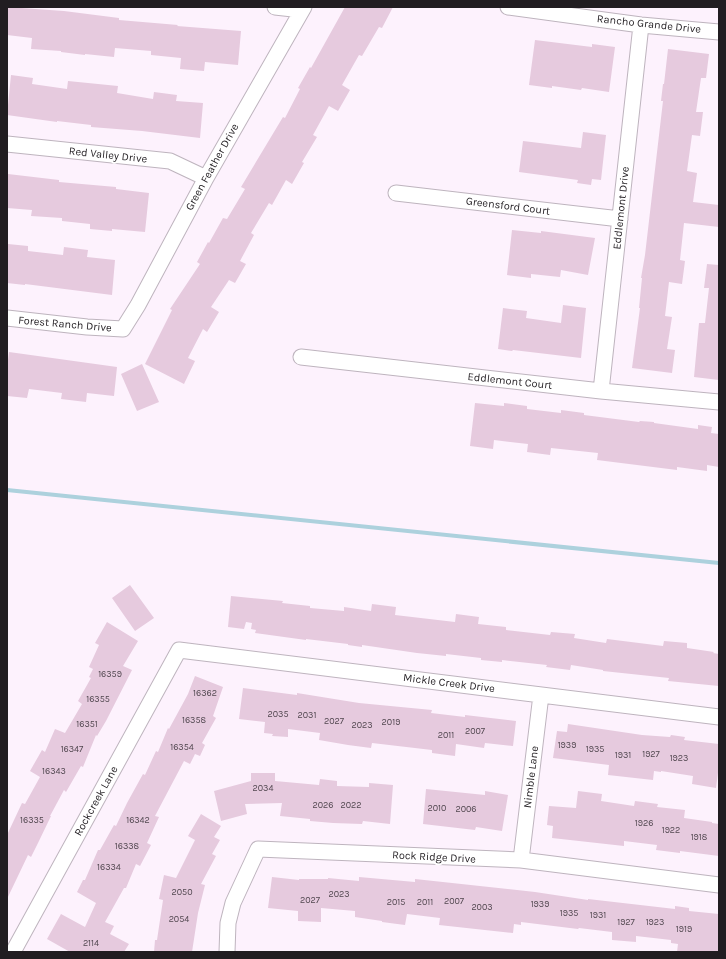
<svg xmlns="http://www.w3.org/2000/svg" width="726" height="959" viewBox="0 0 726 959" font-family="Karla,sans-serif">
<style>
.lines{fill:none;stroke-linecap:round;stroke-linejoin:round}
.stream{stroke:#add1dd;stroke-width:4}
.building{fill:#e6cade}
.minor-casing{stroke:#beb4be;stroke-width:17}
.minor{stroke:#fff;stroke-width:15}
.labels{text-anchor:middle;dominant-baseline:central;stroke-width:4;stroke-linejoin:round;paint-order:stroke}
.number-label{font-size:9px;fill:#524850}
.street-label{font-size:11px;fill:#211d21;stroke:#fff}
</style>
<rect width="100%" height="100%" fill="#fdf2fd"/>
<g class="lines">
<!-- stream -->
<path class="stream" d="M7,490L719,563"/>
</g>
<!-- building -->
<path class="building" d="M7,7L64,11L119,18V20L178,25L177,26L241,31L238,65L205,62L204,71L180,69L181,58L151,55V51L115,48L114,57L85,54V55L61,52V51L31,49L32,38L7,35Z
M345,7H393L382,28L379,27L362,56L359,55L342,85L350,90L338,111L329,106L313,135L317,137L302,162L304,163L292,184L286,180L272,205L269,203L251,233L254,235L240,261L246,264L235,283L229,280L211,307L219,312L207,332L203,329L188,358L195,361L184,384L145,364L172,310L170,309L200,264L197,262L208,242L209,243L223,218L227,219L245,189L241,187L283,117L285,118L300,89L298,88L310,67L311,68Z
M535,40L592,47V44L615,47L609,92L582,88L581,90L552,86V88L529,85Z
M668,49L709,54L706,78H701L696,112H703L700,136L692,135L687,171L697,173L693,202L719,205V227L684,223L680,260L685,261L682,284L669,282L665,316L672,317L667,349L675,350L672,373L632,368L640,308H639L642,278H641L645,255L663,101H661L663,84H664Z
M11,75L33,78L32,84L67,89L68,81L118,86L117,93L153,99L154,92L177,95L176,101L203,103L200,138L142,131L91,127V125L57,121V122L7,115Z
M583,132L606,135L601,180L592,179L591,185L577,183L578,180L519,172L523,141L581,148Z
M8,174L59,180V182L116,187V189L149,193L145,232L112,229V231L90,229V224L62,221V218L31,216L32,210L7,208Z
M512,230L541,233V231L595,238L588,275L561,270L560,277L531,274V278L507,275Z
M8,244L28,246V251L63,255L64,247L88,250L87,257L115,260L112,295L25,284V285L7,283Z
M707,264L719,265V380L694,377L699,323H705L709,288H704Z
M563,305L586,308L581,358L513,350L512,351L498,349L503,308L527,311L526,318L561,323Z
M9,352L117,367L114,396L87,393L86,402L61,399L62,393L29,389L27,398L7,396V368Z
M142,364L159,402L137,411L121,374Z
M475,403L504,406V403L527,406V409L561,413V410L584,413V415L639,422L640,421L654,422V423L698,429V425L712,427L711,433L719,434V467L707,465V471L677,467V470L597,460L598,453L551,448L550,455L527,452L528,444L494,440L493,449L470,446Z
M130,585L154,618L135,631L112,598Z
M231,596L283,601L282,603L310,606V608L344,611V607L371,611L372,604L396,607L395,615L455,622L456,614L479,617L478,624L506,627V630L550,635L551,632L575,634L574,638L606,643L607,639L663,646L664,641L687,643V648L714,652L713,653L719,654V686L668,681L669,678L603,671V670L571,665L570,670L546,667L547,665L502,660V662L481,660V658L446,654V656L417,653L362,645V647L348,645V644L306,639V640L255,633L256,630L251,629L252,623L246,622L244,629L228,627Z
M107,622L138,641L123,666L132,670L106,721L97,736L96,735L83,767L81,766L66,792L64,790L50,816H51L38,843L31,857L28,855L7,899V835L22,803L25,804L40,777L30,771L42,750L45,752L55,729L65,733L82,704L78,701L91,678L89,677L93,669L89,667L99,645L95,643Z
M195,676L223,687L213,716L216,718L202,743L205,745L200,756L195,754L190,764L184,761L155,816L159,817L147,843L151,845L140,866L136,864L126,888H124L105,922L114,926L110,934L129,944L124,952H70L47,939L61,914L85,927L96,903L77,892L83,880H85L98,850H100L114,825L116,826L127,803L143,774L145,775L156,751L158,752L168,728L169,729L188,694Z
M243,688L297,695V693L359,703L432,710L431,713L465,717V715L516,721L513,746L485,743L484,748L456,744L455,756L432,753V750L372,743L371,748L348,745L319,740L320,733L288,729V737L272,736L273,734L264,733L265,722L239,719Z
M568,724L642,735L670,737L671,735L685,737L684,740L719,744V765L716,788L692,784L693,776L661,771V772L654,771L653,780L608,775L609,765L553,758L557,731L567,732Z
M251,773H275V781L319,785L320,779L337,781V786L369,787V783L393,785L390,824L363,821L362,824L333,823L310,821V819L280,816L282,803L245,804L247,814L221,821L214,791L251,781Z
M426,789L485,795V791L508,795L502,831L476,827L475,830L423,824Z
M578,791L602,794L601,801L634,806L635,801L658,804L657,807L685,810L684,818L712,822V823L719,824V856L680,851V853L656,850L657,845L624,841V846L552,838L553,826L547,825L549,806L576,808Z
M201,814L221,826L214,837L220,840L212,854L216,856L201,884L205,885L198,913L192,952H154L155,940H157L163,900L159,899L164,875L176,878L195,840L188,836Z
M272,877L299,880V879H328V878L359,881V877L415,882V879L535,892L588,900V899L675,909V906L689,908V911L719,914V952H677L678,944L671,943V940L636,936V942L612,940V932L579,928L578,929L521,922V925L514,924L513,933L439,925L440,918L407,914L405,925L382,922V921L355,917V911L321,908V922L298,921V911L268,908Z"/>
<g class="lines">
<!-- minor casing -->
<g class="minor-casing">
<path id="minor" d="M275,7L302,10
M508,7L641,25L719,32
M7,144L170,161L206,178
M396,193L620,219
M7,318L87,327L123,329L138,305L206,178L304,7
M301,357L601,391L719,402
M601,391L641,25
M521,860L541,695
M13,952L179,650L719,717
M227,952L228,923L233,903L258,849L521,860L719,885"/>
</g>
<!-- minor -->
<use href="#minor" class="minor"/>
</g>
<g class="labels">
<!-- number labels -->
<g class="number-label">
<text x="110" y="674">16359</text>
<text x="205" y="693">16362</text>
<text x="98" y="699">16355</text>
<text x="278" y="714">2035</text>
<text x="307" y="715">2031</text>
<text x="194" y="720">16358</text>
<text x="334" y="721">2027</text>
<text x="391" y="722">2019</text>
<text x="87" y="724">16351</text>
<text x="362" y="725">2023</text>
<text x="475" y="731">2007</text>
<text x="446" y="735">2011</text>
<text x="567" y="745">1939</text>
<text x="182" y="747">16354</text>
<text x="72" y="749">16347</text>
<text x="595" y="749">1935</text>
<text x="651" y="754">1927</text>
<text x="623" y="755">1931</text>
<text x="679" y="758">1923</text>
<text x="54" y="771">16343</text>
<text x="263" y="788">2034</text>
<text x="323" y="805">2026</text>
<text x="351" y="805">2022</text>
<text x="437" y="808">2010</text>
<text x="466" y="809">2006</text>
<text x="32" y="820">16335</text>
<text x="138" y="820">16342</text>
<text x="644" y="823">1926</text>
<text x="671" y="830">1922</text>
<text x="699" y="837">1918</text>
<text x="127" y="846">16338</text>
<text x="109" y="867">16334</text>
<text x="182" y="892">2050</text>
<text x="339" y="894">2023</text>
<text x="310" y="900">2027</text>
<text x="454" y="901">2007</text>
<text x="396" y="902">2015</text>
<text x="425" y="902">2011</text>
<text x="540" y="904">1939</text>
<text x="482" y="907">2003</text>
<text x="569" y="913">1935</text>
<text x="598" y="915">1931</text>
<text x="179" y="919">2054</text>
<text x="626" y="922">1927</text>
<text x="655" y="922">1923</text>
<text x="684" y="929">1919</text>
<text x="91" y="943">2114</text>
</g>
<!-- street labels -->
<g class="street-label">
<text transform="translate(649 24) rotate(6)">Rancho Grande Drive</text>
<text transform="translate(108 155) rotate(6)">Red Valley Drive</text>
<text transform="translate(212 167) rotate(-61)">Green Feather Drive</text>
<text transform="translate(508 206) rotate(7)">Greensford Court</text>
<text transform="translate(621 208) rotate(-84)">Eddlemont Drive</text>
<text transform="translate(65 324) rotate(5)">Forest Ranch Drive</text>
<text transform="translate(510 381) rotate(6)">Eddlemont Court</text>
<text transform="translate(449 683) rotate(7)">Mickle Creek Drive</text>
<text transform="translate(531 777) rotate(-83)">Nimble Lane</text>
<text transform="translate(96 801) rotate(-61)">Rockcreek Lane</text>
<text transform="translate(434 857) rotate(3)">Rock Ridge Drive</text>
</g>
</g>
<!-- border -->
<rect width="726" height="959" fill="none" stroke="#211d21" stroke-width="16"/>
</svg>
